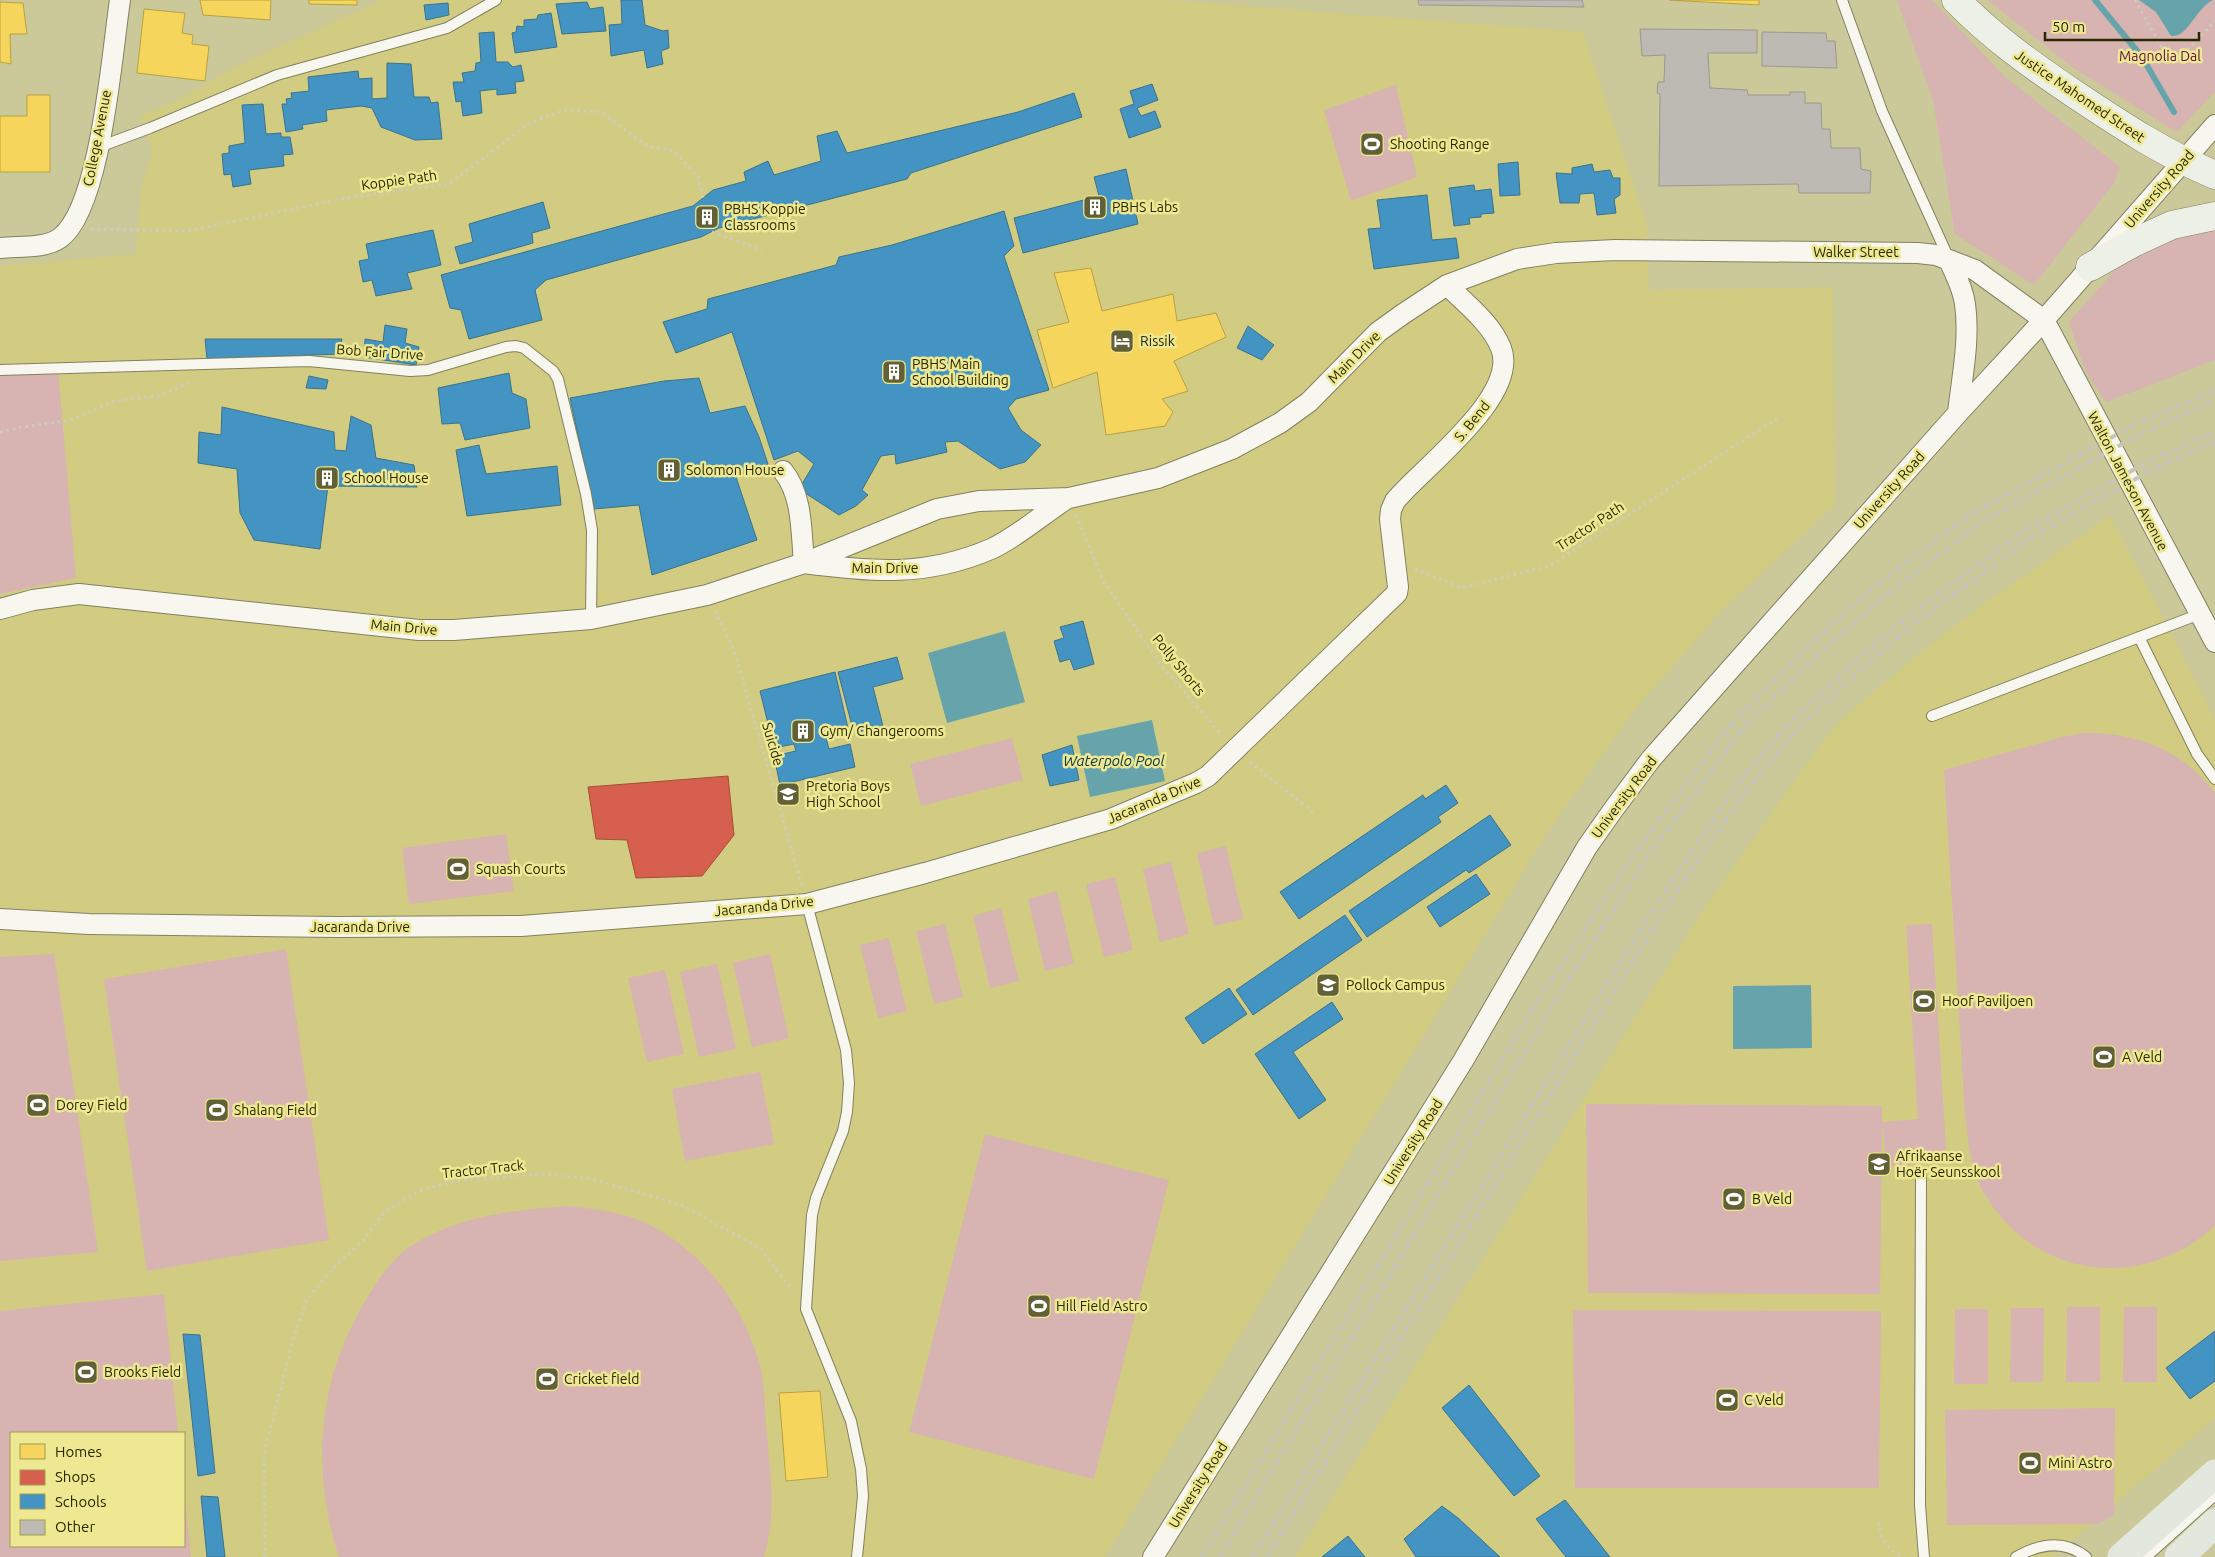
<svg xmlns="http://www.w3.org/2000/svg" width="2215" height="1557" viewBox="0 0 2215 1557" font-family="Ubuntu,sans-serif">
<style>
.built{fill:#d1cc82;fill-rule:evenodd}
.green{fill:#d7b3b1}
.water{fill:#67a3ab}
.homes{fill:#f6d55c;stroke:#b9a141}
.shops{fill:#d6604d;stroke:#a24f36}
.schools{fill:#4393c3;stroke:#3c7389}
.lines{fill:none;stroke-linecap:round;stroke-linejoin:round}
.stream{stroke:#67a3ab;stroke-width:6}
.building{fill:#bcbab2;stroke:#9b9890}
.service-casing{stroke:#83815f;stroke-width:12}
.minor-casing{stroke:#83815f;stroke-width:22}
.secondary-casing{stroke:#83815f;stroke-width:29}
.primary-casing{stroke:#e8e6d1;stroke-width:29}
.path{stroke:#ceccbd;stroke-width:3;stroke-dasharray:2.5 4;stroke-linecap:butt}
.service{stroke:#f7f7f0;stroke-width:10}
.minor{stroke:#f7f7f0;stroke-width:20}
.secondary{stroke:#edf0e7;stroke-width:28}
.primary{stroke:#e3e8df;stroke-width:28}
.rail{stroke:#c6c5b6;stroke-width:4;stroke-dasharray:8 4;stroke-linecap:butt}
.labels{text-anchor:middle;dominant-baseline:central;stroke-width:5;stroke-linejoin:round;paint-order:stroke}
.park-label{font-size:14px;fill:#5f0f44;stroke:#ede891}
.street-label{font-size:14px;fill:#2a2802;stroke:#ede891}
.poi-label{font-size:14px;fill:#2a2802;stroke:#ede891;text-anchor:start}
.water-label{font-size:15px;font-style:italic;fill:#0c3443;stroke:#ede891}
</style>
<rect width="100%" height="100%" fill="#cbc899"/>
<!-- built -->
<path class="built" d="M382,0H1163L1583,32L1647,225L1649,290L1833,287L1835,505L1722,610L1631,714L1544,838L1105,1557H0V266L136,254L142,181L148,168L152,149L140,116L184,97L232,68ZM11,1433H184V1546H11Z
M2110,515L2215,719V1418L2053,1557H1295L1703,910L1820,745L1841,720L1916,656L1986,602L2023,577Z"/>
<!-- green -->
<path class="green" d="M1897,0H1932L2005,77L2120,167L2114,183L2034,285L1955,234L1933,100Z
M1988,0H2215V92L2177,132L2072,67Z
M1396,85L1417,177L1351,201L1324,110Z
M2215,225V360L2106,402L2086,372L2069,322L2126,258L2176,230Z
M58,369L76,578L0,594V371Z
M2083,733C2136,732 2183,750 2215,793V1226C2142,1292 2035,1280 1984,1193C1970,1169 1968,1140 1965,1113L1944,770L2062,737Z
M1012,738L1023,780L921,806L910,764Z
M506,834L514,891L409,904L402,848Z
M1226,846L1243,919L1214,926L1197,853Z
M1171,862L1189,934L1160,942L1143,869Z
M1115,877L1133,950L1104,957L1086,884Z
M1057,891L1074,964L1045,971L1028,899Z
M1001,908L1019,981L990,988L973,916Z
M945,924L963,997L934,1004L916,931Z
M1932,924L1947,1162L1886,1166L1882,1124L1880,1294L1588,1293L1586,1104L1882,1106V1122L1918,1119L1906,925Z
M889,938L907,1011L878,1018L860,945Z
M286,949L329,1240L147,1271L104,979Z
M54,954L98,1252L0,1261V957Z
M770,954L789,1038L752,1047L733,963Z
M717,964L736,1049L699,1057L680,972Z
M665,970L684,1054L647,1062L628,978Z
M760,1072L774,1144L685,1161L672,1089Z
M985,1134L1169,1180L1094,1479L909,1432Z
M568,1206C595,1209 623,1212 648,1224C703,1252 742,1303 759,1362C765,1382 765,1415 767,1437C771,1477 776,1517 764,1557H339C310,1468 318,1378 367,1298C378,1280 391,1260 408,1248C455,1216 513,1210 568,1206Z
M164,1294L178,1433H11V1546H184V1489L191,1557H0V1311Z
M2067,1307H2100V1382H2066Z
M2124,1307H2157V1382H2123Z
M2011,1308H2044L2043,1382H2010Z
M1955,1309H1988V1384H1954Z
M1573,1310L1881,1311L1879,1488H1575Z
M2115,1408L2114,1515L2099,1524L1947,1525L1945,1410Z"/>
<!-- water -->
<path class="water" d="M2139,0H2213C2195,9 2188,38 2171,36L2156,12Z
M1005,631L1025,702L947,723L928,653Z
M1152,720L1165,781L1090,797L1077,736Z
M1811,985L1812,1048L1733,1049V986Z"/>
<!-- homes -->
<path class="homes" d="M200,0H271L270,20L203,15Z
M309,0H357V5L309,4Z
M1669,0H1759V5Z
M0,2L23,3L27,34H10L11,64L0,62Z
M144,9L185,13L182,33L193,35L192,44L209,46L205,81L137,73Z
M27,95H50V172H0V116H27Z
M1091,268L1102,311L1173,294L1177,321L1216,313L1226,337L1174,361L1188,391L1162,399L1173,412L1165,426L1106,435L1097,372L1053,388L1037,330L1069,322L1054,273Z
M820,1391L828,1477L786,1481L779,1393Z"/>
<!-- shops -->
<path class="shops" d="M728,776L734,835L702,876L636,878L627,840L596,839L588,787Z"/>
<!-- schools -->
<path class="schools" d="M621,0H642L645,25L663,31L668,30L669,48L661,51L663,64L647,68L644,50L611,56L609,25L622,24Z
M587,2L590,9L603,7L606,31L562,34L556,4Z
M448,3L449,15L426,20L424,5Z
M551,13L557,47L515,53L512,33L516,32L517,26L524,27V20L537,19L538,15Z
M494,32L496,62H508L513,67L521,65L524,81L515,82L516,93L497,95V89L480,91L482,113L463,116L461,101L456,102L453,82H464L462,73L475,71L476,63L481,62L479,33Z
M387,63L411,64L414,97H429L431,103L438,102L442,139L415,140L381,127L372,108L361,106L326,110L327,121L302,125L303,129L286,132L282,104H287L286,99L292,98L291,93L309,91L308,77L358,71L359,79L372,78V99L387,98Z
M1152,84L1158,100L1137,108L1141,116L1155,111L1161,127L1129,138L1120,109L1134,104L1130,91Z
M1074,93L1082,117L911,173L907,179L719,228L701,237L546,280L535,290L542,320L469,339L461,310L450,308L441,275L693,206L713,190L746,181L744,172L768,161L774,175L821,161L817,136L837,131L847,153L1018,112Z
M263,104L266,134L281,133V137H290L293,154L283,155L284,166L249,170L251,184L233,187L231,174L224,175L222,154L229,153V146L245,143L242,105Z
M1518,162L1520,195L1500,196L1498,164Z
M1592,164L1594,172L1610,170L1613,178H1620V195L1614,199L1616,213L1597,215L1594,193L1580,194L1579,203H1560L1556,173L1572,174V168Z
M1126,169L1138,224L1023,253L1014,218L1099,196L1094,177Z
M1474,185L1475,191L1491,189L1494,213L1481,214V217L1469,218L1470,224L1454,226L1449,188Z
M1427,195L1432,240L1456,238L1459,258L1374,269L1368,229L1381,228L1377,200Z
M543,202L550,228L532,233L533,243L460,264L455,247L473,242L469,224Z
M1004,211L1014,246L1004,256L1049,390L1016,399L1008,408L1021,430L1041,445L1025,462L1000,469L958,441L945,442L947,452L896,464L895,454L881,456L862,490L868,495L856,506L839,515L799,489L814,464L798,451L774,460L732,332L676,353L663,322L707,309L708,299L836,265L839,257L892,245Z
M433,230L441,265L407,273L412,289L376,296L372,280L363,282L359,261L369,259L366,244Z
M385,325L407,329L405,343L419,347L416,365L364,357L365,339L383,342Z
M1248,326L1274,345L1262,360L1237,348Z
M205,339H342L339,354L207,359Z
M509,373L512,393L526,399L530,428L465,440L460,423L442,424L438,388Z
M309,376L328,380L326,389L306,388Z
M699,378L710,413L745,406L759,437L768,464L736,477L757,540L652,575L639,505L594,509L570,398L664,381Z
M222,407L334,432L335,450L346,451L351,416L371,425L376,458L414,465L417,487L328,486L320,549L254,540L240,513L237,469L198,463L199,432L221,435Z
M479,445L486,474L557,466L561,505L467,516L456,450Z
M1083,621L1094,664L1074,670L1070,659L1060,662L1054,641L1064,638L1060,627Z
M897,657L903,679L873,687L883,726L858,732L856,725L852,726L838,672Z
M835,672L848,728L825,734L829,749L850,744L855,767L780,785L774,756L796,751L794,744L774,748L760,691Z
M1072,745L1079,780L1050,786L1042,755Z
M1446,785L1458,803L1438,817L1441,822L1299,919L1280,892L1423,795L1425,799Z
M1490,815L1511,845L1469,873L1466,870L1367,937L1349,911Z
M1476,874L1490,894L1440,927L1427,907Z
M1345,915L1362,940L1253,1015L1236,990Z
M1229,988L1247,1014L1203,1044L1185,1018Z
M1332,1002L1343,1019L1293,1052L1326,1100L1299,1119L1255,1054Z
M2215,1331V1381L2190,1399L2166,1368Z
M183,1334L200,1335L215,1473L198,1476Z
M1469,1385L1540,1476L1514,1496L1442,1408Z
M201,1496L218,1497L225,1557H207Z
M1565,1500L1610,1557H1566L1536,1519Z
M1442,1506L1458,1518L1500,1557H1416L1404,1539Z
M1348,1536L1365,1557H1322Z"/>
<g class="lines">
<!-- stream -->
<path class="stream" d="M2095,0L2142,57L2174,112"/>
</g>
<!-- building -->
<path class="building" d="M1418,0H1582L1584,7L1419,5Z
M1640,29L1757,30V53H1708L1710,88L1747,90L1748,95H1790V92H1805V103H1821L1822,129H1830L1831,148H1860L1861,169L1871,171L1870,193H1799L1798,184L1659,186L1660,94L1657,93L1658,82H1664L1665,55L1642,56Z
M1762,32L1826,33L1827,41H1835L1837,68L1762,66Z"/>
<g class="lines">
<!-- service casing -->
<g class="service-casing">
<path id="service" d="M1842,0L1882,111L1949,259
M99,147L150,128L277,75L447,28L496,0
M0,370L309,361L410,371L428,370L506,347L516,346L524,348L553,371L558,379L586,494L592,530L591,619
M2139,637L2197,754L2215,779
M1932,716L2200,614
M807,904L846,1050L849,1083L847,1112L843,1131L816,1198L812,1215L806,1309L851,1421L861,1469L863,1496L857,1557
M1921,1175L1920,1505L1924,1557
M2016,1557C2039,1544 2064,1539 2086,1557
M2146,1557L2215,1495"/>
</g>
<!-- minor casing -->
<g class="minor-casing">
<path id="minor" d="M0,248C18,246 45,249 60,238C101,208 112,52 120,0
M1949,260C1955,274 1963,288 1965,304C1970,340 1962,377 1958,413
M783,471C803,496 801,532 804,563
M804,563C872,572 926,577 991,549C1016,538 1044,513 1068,498
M0,609L33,600L79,594L419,630H454L591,619L707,595L804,563L937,509L979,501L1069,498L1158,478L1232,449L1280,423L1309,402L1378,332L1403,314L1447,285L1517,259L1556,253L1615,250L1918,253L1936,255L1975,270L2044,320L2215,642
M0,919L89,924L338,927L521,926L807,904L925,873L1111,819L1196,783L1208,776L1397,593L1398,587L1390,519L1391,510L1395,501C1422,468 1520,396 1501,348C1491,323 1466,304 1447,285
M1153,1557L1463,1061L1587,847L1613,810L1651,759L1727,673L1958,413L2044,320L2215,125"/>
</g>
<!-- secondary casing -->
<g class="secondary-casing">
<path id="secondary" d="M1956,0C1992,37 2033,66 2076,95C2121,125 2165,154 2215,175
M2090,267L2133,243L2172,225L2215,216"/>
</g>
<!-- primary casing -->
<g class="primary-casing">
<path id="primary" d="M2122,1557L2215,1474
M2179,1557L2215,1523"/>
</g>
<!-- path -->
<path class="path" d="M2135,0L2167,57L2171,60L2179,59L2215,21
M91,229L187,231L351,197L449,184L530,123L565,110L601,112L647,146L674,151L698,177L703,198
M712,232L762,250
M0,432L23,427L71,420L114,401L158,396L194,381
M1076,515L1103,580L1160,664L1222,735
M1415,569L1462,588L1549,566L1781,416
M715,611L734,650L802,886
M1250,762L1314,813
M1879,1522C1879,1540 1888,1548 1902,1557
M265,1557L264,1454L293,1340L307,1299L336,1265L365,1239L384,1212L421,1190L456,1181L543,1174L592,1179L682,1205L761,1249L792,1290"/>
<!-- service -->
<use href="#service" class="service"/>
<!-- minor -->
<use href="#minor" class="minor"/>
<!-- secondary -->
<use href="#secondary" class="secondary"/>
<!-- primary -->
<use href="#primary" class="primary"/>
<!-- rail -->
<path class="rail" d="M1202,1557L1542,994L1635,853L1732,723L1808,646L1879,583L1968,516L2134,425L2215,390
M1220,1557L1556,1000L1649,855L1745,726L1819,654L1889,593L1982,522L2140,434L2215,400
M1253,1557L1652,911L1739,782L1790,722L1859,658L1907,617L2027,529L2153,459L2215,432
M1267,1557L1660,916L1747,789L1798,729L1863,667L1912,625L2034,536L2157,467L2215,442"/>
</g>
<!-- icons -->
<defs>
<g id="stadium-square" transform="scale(1.25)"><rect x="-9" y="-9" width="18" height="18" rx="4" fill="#626037" stroke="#ede891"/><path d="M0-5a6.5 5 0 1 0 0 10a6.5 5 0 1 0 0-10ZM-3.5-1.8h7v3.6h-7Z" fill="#fff"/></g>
<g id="building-square" transform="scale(1.25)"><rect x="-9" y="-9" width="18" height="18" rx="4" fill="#626037" stroke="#ede891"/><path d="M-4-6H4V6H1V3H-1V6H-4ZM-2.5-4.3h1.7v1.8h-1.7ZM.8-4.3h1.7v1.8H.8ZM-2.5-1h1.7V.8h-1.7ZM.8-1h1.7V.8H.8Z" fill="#fff"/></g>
<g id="hotel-square" transform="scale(1.25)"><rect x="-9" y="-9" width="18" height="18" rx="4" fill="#626037" stroke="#ede891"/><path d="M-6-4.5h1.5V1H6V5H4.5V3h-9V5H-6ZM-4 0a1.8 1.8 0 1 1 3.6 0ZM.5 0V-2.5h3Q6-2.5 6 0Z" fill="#fff"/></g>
<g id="school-square" transform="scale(1.25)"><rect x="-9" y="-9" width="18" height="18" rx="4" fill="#626037" stroke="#ede891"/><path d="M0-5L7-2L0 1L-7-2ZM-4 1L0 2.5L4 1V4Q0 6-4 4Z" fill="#fff"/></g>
</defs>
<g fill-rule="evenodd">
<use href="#stadium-square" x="1372" y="144"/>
<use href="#building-square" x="1095" y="207"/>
<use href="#building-square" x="707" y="217"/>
<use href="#hotel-square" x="1122" y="341"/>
<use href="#building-square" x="894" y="372"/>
<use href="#building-square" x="669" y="470"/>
<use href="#building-square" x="327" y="478"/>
<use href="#building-square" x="803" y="731"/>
<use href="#school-square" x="788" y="794"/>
<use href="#stadium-square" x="458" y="869"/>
<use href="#school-square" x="1328" y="985"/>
<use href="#stadium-square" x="1924" y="1001"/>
<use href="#stadium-square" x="2104" y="1057"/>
<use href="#stadium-square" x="38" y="1105"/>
<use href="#stadium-square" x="217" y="1110"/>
<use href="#school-square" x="1879" y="1164"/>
<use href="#stadium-square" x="1734" y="1199"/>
<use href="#stadium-square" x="1039" y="1306"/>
<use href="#stadium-square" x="86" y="1372"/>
<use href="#stadium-square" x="547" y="1379"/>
<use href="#stadium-square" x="1727" y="1400"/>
<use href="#stadium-square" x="2030" y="1463"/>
</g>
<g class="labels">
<!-- park labels -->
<g class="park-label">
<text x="2160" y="56">Magnolia Dal</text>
</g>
<!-- street labels -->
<g class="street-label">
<text transform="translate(2080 96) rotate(34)">Justice Mahomed Street</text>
<text transform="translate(97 138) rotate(-79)">College Avenue</text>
<text transform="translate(399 180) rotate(-8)">Koppie Path</text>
<text transform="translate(2159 189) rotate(-49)">University Road</text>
<text x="1856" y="252">Walker Street</text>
<text transform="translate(380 352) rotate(4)">Bob Fair Drive</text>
<text transform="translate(1354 357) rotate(-45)">Main Drive</text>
<text transform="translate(1472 421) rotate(-51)">S. Bend</text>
<text transform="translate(2128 481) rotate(62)">Walton Jameson Avenue</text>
<text transform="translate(1889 490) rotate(-48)">University Road</text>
<text transform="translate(1590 526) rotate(-33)">Tractor Path</text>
<text x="885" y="568">Main Drive</text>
<text transform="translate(404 627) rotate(5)">Main Drive</text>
<text transform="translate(1179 665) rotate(51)">Polly Shorts</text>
<text transform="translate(773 744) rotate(74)">Suicide</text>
<text transform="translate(1624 797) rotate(-53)">University Road</text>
<text transform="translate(1154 800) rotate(-23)">Jacaranda Drive</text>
<text transform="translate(764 906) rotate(-6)">Jacaranda Drive</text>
<text x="360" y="927">Jacaranda Drive</text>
<text transform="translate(1413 1142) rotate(-58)">University Road</text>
<text transform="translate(483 1169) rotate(-6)">Tractor Track</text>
<text transform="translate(1198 1485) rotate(-58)">University Road</text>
</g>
<!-- poi labels -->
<g class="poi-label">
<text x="1390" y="144">Shooting Range</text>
<text x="1112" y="207">PBHS Labs</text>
<text x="724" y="209">PBHS Koppie<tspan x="724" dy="16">Classrooms</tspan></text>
<text x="1140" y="341">Rissik</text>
<text x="912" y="364">PBHS Main<tspan x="912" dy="16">School Building</tspan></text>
<text x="686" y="470">Solomon House</text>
<text x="344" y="478">School House</text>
<text x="820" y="731">Gym/ Changerooms</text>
<text x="806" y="786">Pretoria Boys<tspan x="806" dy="16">High School</tspan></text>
<text x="476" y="869">Squash Courts</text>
<text x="1346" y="985">Pollock Campus</text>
<text x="1942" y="1001">Hoof Paviljoen</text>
<text x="2122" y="1057">A Veld</text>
<text x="56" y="1105">Dorey Field</text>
<text x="234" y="1110">Shalang Field</text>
<text x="1896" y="1156">Afrikaanse<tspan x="1896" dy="16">Hoër Seunsskool</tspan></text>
<text x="1752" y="1199">B Veld</text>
<text x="1056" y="1306">Hill Field Astro</text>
<text x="104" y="1372">Brooks Field</text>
<text x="564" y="1379">Cricket field</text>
<text x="1744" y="1400">C Veld</text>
<text x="2048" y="1463">Mini Astro</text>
</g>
<!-- water labels -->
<g class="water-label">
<text x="1114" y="760">Waterpolo Pool</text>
</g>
</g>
<!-- legend -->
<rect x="10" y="1432" width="175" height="115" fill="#ede891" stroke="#9f9b58"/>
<rect x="20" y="1444" width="25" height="15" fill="#f6d55c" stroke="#9f9b58"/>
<text x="55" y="1457" font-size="15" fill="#2a2802">Homes</text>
<rect x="20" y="1470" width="25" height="15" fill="#d6604d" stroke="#9f9b58"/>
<text x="55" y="1482" font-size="15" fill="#2a2802">Shops</text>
<rect x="20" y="1494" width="25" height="15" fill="#4393c3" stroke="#9f9b58"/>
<text x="55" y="1507" font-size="15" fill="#2a2802">Schools</text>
<rect x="20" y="1520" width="25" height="15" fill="#bcbab2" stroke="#9f9b58"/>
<text x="55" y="1532" font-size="15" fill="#2a2802">Other</text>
<!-- scale -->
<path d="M2045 32v8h154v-8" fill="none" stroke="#2a2802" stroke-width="2.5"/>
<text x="2052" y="32" font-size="15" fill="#2a2802" stroke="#ede891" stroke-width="4" paint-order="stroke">50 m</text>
</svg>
